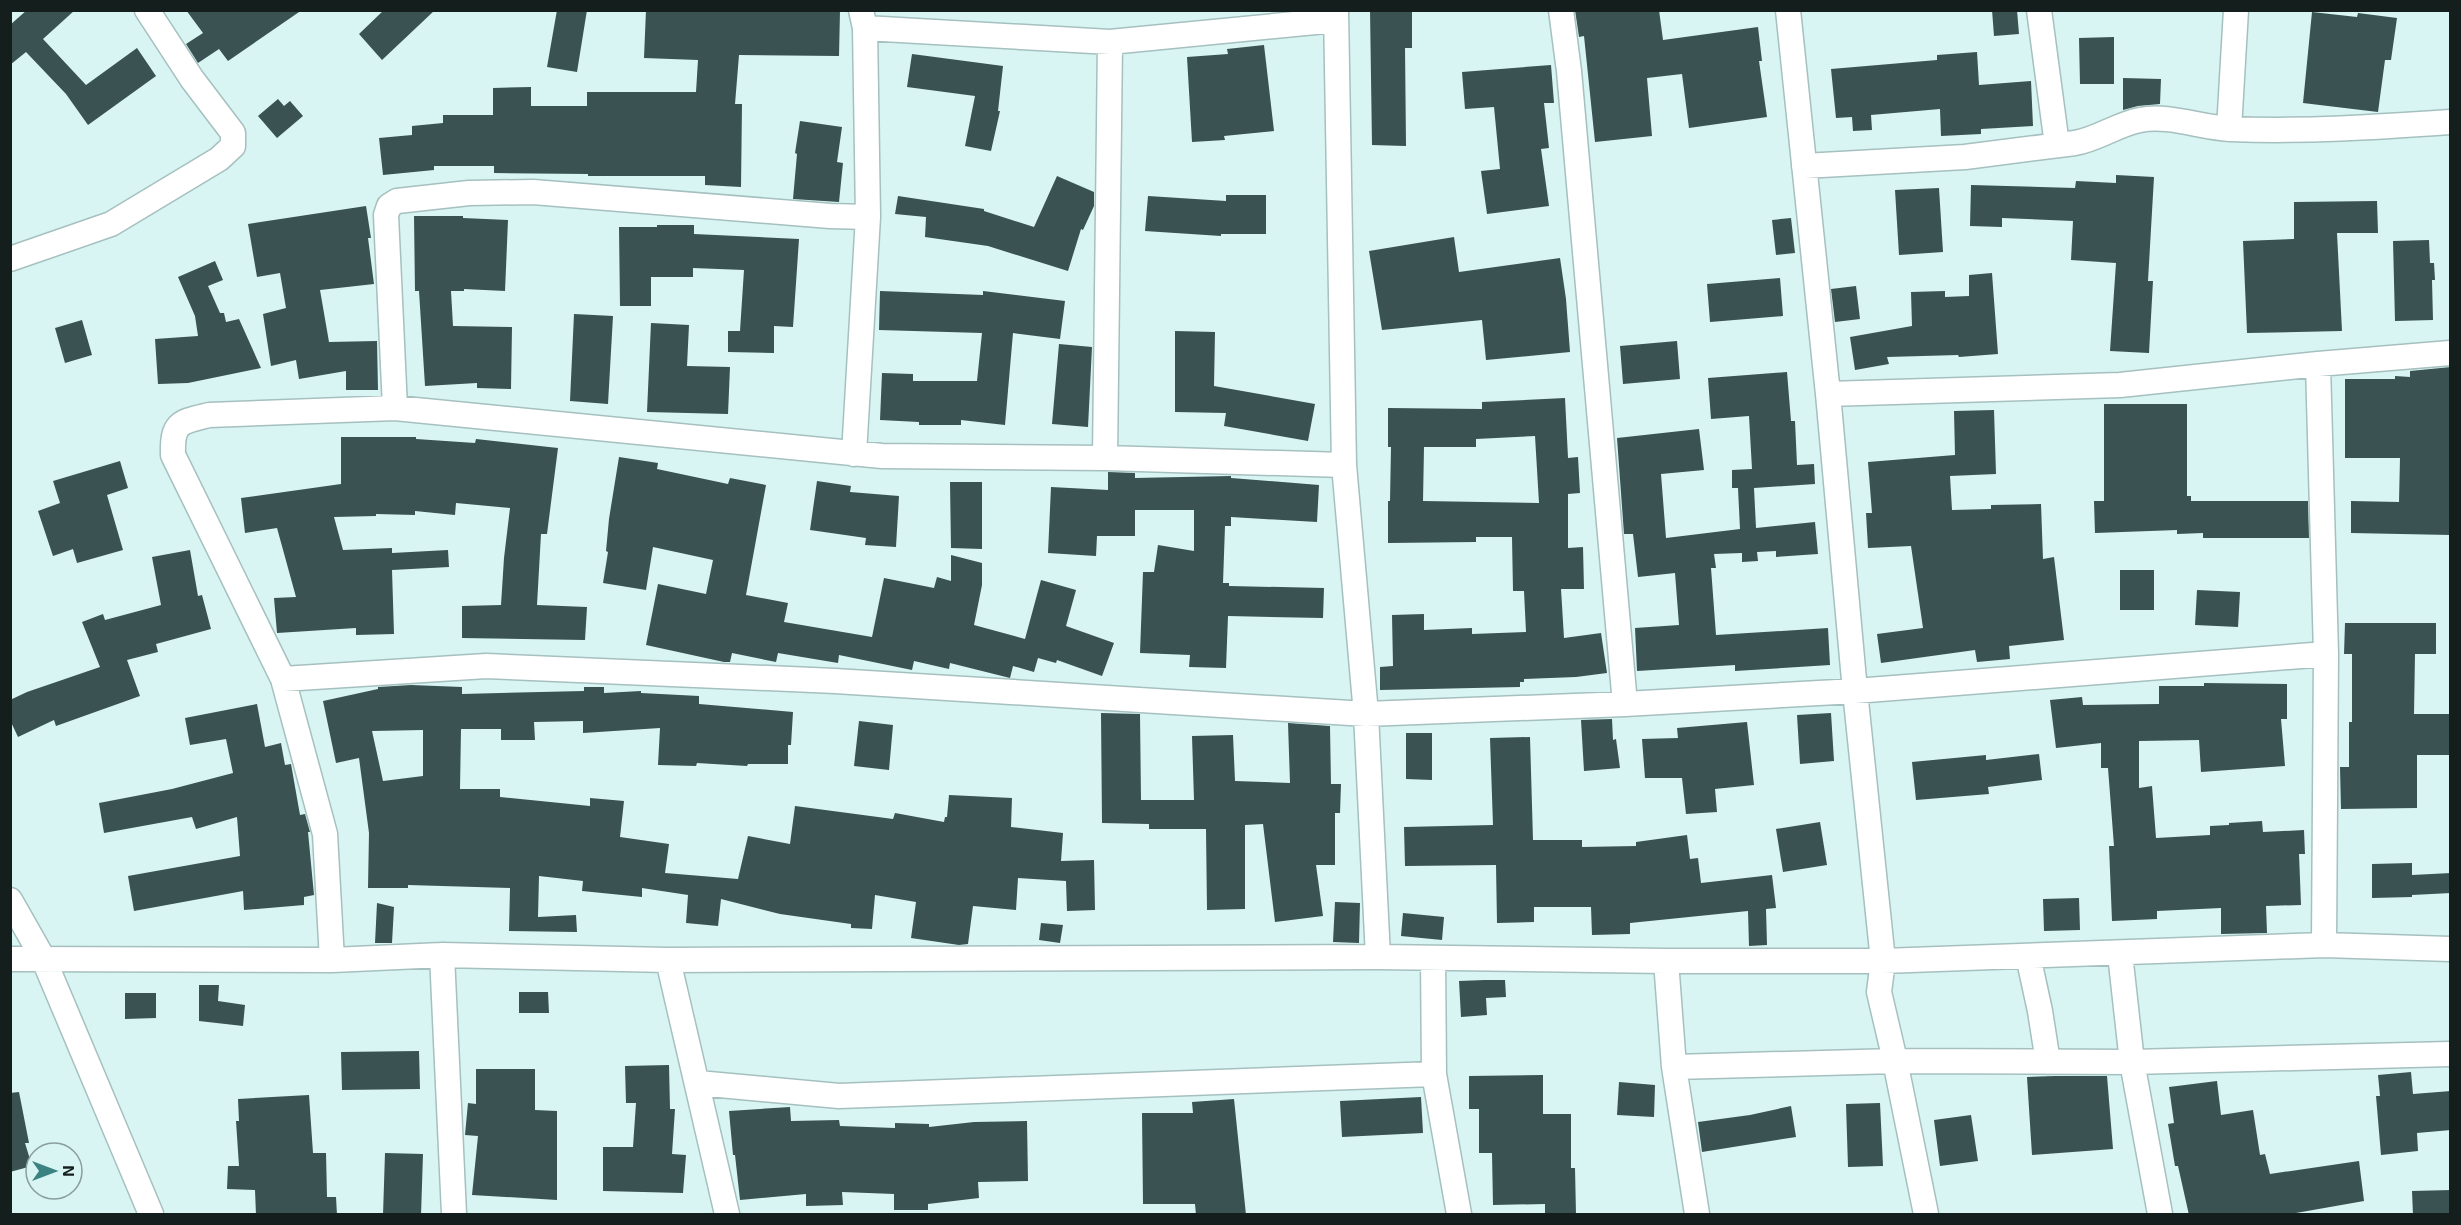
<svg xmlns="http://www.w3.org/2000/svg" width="2461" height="1225" viewBox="0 0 2461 1225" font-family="'Exo 2',sans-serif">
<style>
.building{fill:#3a5251;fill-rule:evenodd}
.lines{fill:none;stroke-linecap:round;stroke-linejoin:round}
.minor-casing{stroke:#a5c0bf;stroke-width:27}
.minor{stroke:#fff;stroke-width:24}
</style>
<rect width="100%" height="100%" fill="#d8f4f3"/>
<!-- building -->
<path class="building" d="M27,10H75L43,39L86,85L137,48L156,76L88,125L66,94L26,52L10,65V25Z
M186,10H302L228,61L219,49L198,63L186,44L203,33Z
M384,10H435L382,60L359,34Z
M557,10H587L577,72L547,67Z
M646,10L840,11L839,56L739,55L735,104H742L741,187L705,185V176H588V174L494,173V166H434V170L383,175L379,138L412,135V126L443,123V115H493V88L531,87V106H587V92H696L698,60L644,58Z
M1370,10H1412V48H1405L1406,146L1372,145Z
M1575,10H1659L1663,40L1758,27L1762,61H1759L1767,117L1689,128L1682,74L1647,78L1652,136L1595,142L1584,36L1579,37Z
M1992,10H2017L2019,34L1994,36Z
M2312,12L2357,17L2358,13L2397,18L2391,60H2385L2378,112L2303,103Z
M2114,37V84H2080L2079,38Z
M1264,45L1274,131L1224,136L1225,140L1192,142L1187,57L1228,54L1227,49Z
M1977,52L1979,85L2031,81L2033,126L1981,129V134L1941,136L1940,109L1871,115L1872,130L1853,131L1852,117L1836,118L1831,69L1937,60V55Z
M912,54L1003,66L998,111H1000L991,151L965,146L975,96L907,87Z
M1551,65L1554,103H1544L1549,148L1541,149L1549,206L1487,214L1481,171L1500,169L1494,107L1465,109L1462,72Z
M2123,78L2161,79L2160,104L2138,106L2123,110Z
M278,99L284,106L290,101L303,116L277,138L258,116Z
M800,121L842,127L837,162L843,163L839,202L793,199L797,154L795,153Z
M2116,175L2154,177L2148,281H2153L2149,353L2110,351L2116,263L2071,260L2073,221L2002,218V227L1970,226L1971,185L2075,188L2076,181L2116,183Z
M1057,176L1094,192V206L1083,230L1081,229L1068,271L988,246L925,237L926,217L895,214L898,196L984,209V211L1034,227Z
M1939,188L1943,252L1899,255L1895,190Z
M1226,195H1266V234H1221V236L1145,231L1148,196L1226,201Z
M2377,201L2378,233H2337L2342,331L2247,333L2243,241L2294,239V202Z
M366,206L371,238H368L374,284L320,290L329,342L377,341L378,390H346V371L299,379L296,360L271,366L263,314L286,308L280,273L257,277L248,224Z
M414,216H463V218L508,220L505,291L464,289V291H451L453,326L512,327L511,389L477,388V383L425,386L419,291H415Z
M1791,218L1795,253L1776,255L1772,220Z
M657,225H694V234L799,239L793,327L774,326V353L728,352V331H740L744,270L693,268V277H651V306H620L619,227H657Z
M1454,237L1459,272L1560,258L1566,299L1570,352L1486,360L1482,320L1382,330L1369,251Z
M2429,240L2430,263H2434L2435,280H2432L2433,320L2395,321L2393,241Z
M215,261L223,280L208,286L220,313H224L226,322L239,319L261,368L188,383L158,384L155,339L198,336L195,316L178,277Z
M1992,273L1998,354L1959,357L1958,355L1887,357L1889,364L1855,370L1850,337L1912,326L1911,292L1945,291V297L1969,296V275Z
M1780,278L1783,316L1710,322L1707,284Z
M1856,286L1860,319L1835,322L1831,289Z
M880,291L983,295V291L1065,301L1060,339L1013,333L1005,425L961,420V425H919V422L880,420L882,373L913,374V381H977L982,333L879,330Z
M574,314L613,316L608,404L570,401Z
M82,320L92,355L65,363L55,328Z
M651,323L689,325L687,366L730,367L728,414L647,412Z
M1175,331L1215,332L1214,386L1315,404L1308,441L1224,426L1226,413L1175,412Z
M1677,341L1680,379L1623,384L1620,346Z
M1059,344L1092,347L1088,427L1052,424Z
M2451,367V535L2351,533V501L2399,502L2400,458H2345V379H2395V376L2410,377V371Z
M1787,372L1791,421H1795L1797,465L1814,464L1815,484L1754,488L1756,528L1815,522L1818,554L1776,557V551L1757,552L1758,561L1742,562V553L1714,554L1716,568H1711L1716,635L1828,628L1830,665L1735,671V665L1637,671L1635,628L1679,625L1675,573L1638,577L1633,534H1624L1617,438L1699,429L1704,470L1661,474L1666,538L1740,529L1738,488H1732V470L1752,469L1749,416L1711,419L1708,378Z
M1565,398L1568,458L1578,457L1580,493L1568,494V548L1583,547L1584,589H1561L1564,638L1601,633L1607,673L1576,677L1524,679V682H1520V687L1380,690V667L1393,666L1392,615L1424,614V630L1472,628V634L1526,632L1524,591H1513L1512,537H1476V542L1388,543V501H1390L1391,447H1388V408L1482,409V402ZM1535,436L1539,503L1423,501L1424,447H1476V439Z
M2104,404H2187V496H2191V501H2308L2309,538H2203V533L2177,534V530L2095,533L2094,501H2104Z
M1994,410L1996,474L1950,476L1952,510L1991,509V505L2041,504L2043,559L2054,557L2064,640L2009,646L2010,659L1977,662L1975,650L1881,663L1877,634L1923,628L1911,546L1868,548L1866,513H1872L1868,462L1955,455L1954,411Z
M341,437H416V439L475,443L476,439L558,448L547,534H541L537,605L587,607L585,640L462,638V606L501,605L504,558L510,508L456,503L455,515L415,511V515L376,514V516L334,517L343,550L392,548V553L448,550L449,567L392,570L394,634L356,635V628L277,633L274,598L296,597L277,528L245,533L241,498L341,484Z
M619,457L658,463L657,469L728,484L730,478L766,485L746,595L788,603L784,622L872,637L884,578L934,588L937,577L951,581V555L982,563V585L974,625L1025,639L1041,580L1076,590L1066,626L1114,643L1102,676L1057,660L1056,663L1038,658L1034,672L1013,666L1010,678L950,663L949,669L914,661L912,670L839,655L838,663L778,653L776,662L732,653L730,662H724L646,645L658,584L706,594L713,560L653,547L646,590L603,583L608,552L606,551L609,519Z
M120,461L128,488L107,495L123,550L77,563L73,549L53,556L38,511L60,503L53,481Z
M1108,472L1135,473V478L1231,476V478L1319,485L1317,522L1231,517V526H1225L1223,583H1229V586L1324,588L1323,618L1228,616L1226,668L1189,667L1190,655L1140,653L1143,572H1154L1158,545L1194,551V510H1135V536H1097L1096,556L1048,553L1051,487L1108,490Z
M817,481L851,486L850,492L899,496L896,547L865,545L866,538L810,530Z
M950,482H982V549L951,548Z
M190,550L198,596L202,595L211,629L156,644L158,652L127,660L140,696L56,726L54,720L18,737L10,720V700L27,692L100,667L82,622L103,614L105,620L161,605L152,557Z
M2120,570H2154V610H2120Z
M2197,590L2240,592L2238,627L2195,625Z
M2345,623H2436V654H2415L2414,714H2451V755H2417V808L2341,809L2340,767H2349V722H2352V654H2344Z
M2204,683L2287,684V719H2281L2285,766L2201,772L2199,740L2139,741V788L2152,786L2156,838L2210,835V826L2229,825V823L2262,821L2263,832L2304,830L2305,854H2299L2301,905L2266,906L2267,933L2221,934V908L2157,911V919L2112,921L2109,846H2114L2108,768H2101V743L2056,748L2050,700L2082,697L2083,705L2159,704V686H2204Z
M411,685L462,687V694L584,691V687H604V693L641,691V693L699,696V704L793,712L791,745H788V764H748L747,766L697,763L696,766L658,765L660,728L583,733V721L534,722L535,740H501V729H461L460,789H500V797L590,806V798L624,801L620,837L669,844L665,873L738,879L748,836L790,844L795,806L893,819L895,813L944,822L945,817H947L949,795L1012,798L1011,827L1063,833L1061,861L1094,860L1095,910L1067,911L1066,881L1018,878L1016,910L973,906L968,944L959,945L911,938L916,902L875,895L872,929L851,928V924L780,914L721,899L718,926L686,923L688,895L642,888V897L582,891L583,881L539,876L538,917L576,915L577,932L509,931L510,888L408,885V888H368L369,833L359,758L336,763L323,701L378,689V687ZM423,730V776L383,781L372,731Z
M257,704L265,747L281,743L285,765L291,764L300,815L305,814L310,832H308L314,895L304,897V905L244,910L243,891L134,911L128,876L240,856L237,817L196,829L192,817L104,833L99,803L172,789L233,773L226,739L190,745L185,718Z
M1101,713L1140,714L1141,800H1194L1192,736L1233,735L1235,781L1290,783L1288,723L1330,726L1331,784H1341L1340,813H1335V865H1316L1323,916L1275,922L1263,824L1245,825V909L1207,910L1206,829H1149V824L1102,823Z
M1831,713L1834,761L1800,764L1797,715Z
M1612,719L1613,740L1616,739L1620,768L1584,771L1581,720Z
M859,721L893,725L889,770L854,766Z
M1747,722L1754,785L1715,789L1717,812L1686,814L1682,778H1645L1642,739L1678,738L1677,728Z
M1406,733H1432V780L1406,779Z
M1530,737L1533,840H1582V847L1636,846V842L1687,835L1690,859L1698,858L1701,883L1772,875L1776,908L1766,909L1767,945L1749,946L1748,911L1630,923V934L1592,935L1591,907H1534V922L1497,923L1496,865L1405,866L1404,827L1493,825L1490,738Z
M2039,754L2042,780L1988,787L1989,794L1916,800L1912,762L1986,755V760Z
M1820,822L1827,865L1783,872L1776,829Z
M2412,863V875L2451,873V893L2412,895V897L2372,898V864Z
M2079,898L2080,930L2044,931L2043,899Z
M1335,902L1360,903L1359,943L1333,942Z
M377,903L394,907L392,943H375Z
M1403,913L1444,917L1442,940L1401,936Z
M1041,923L1063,925L1060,943L1039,940Z
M1485,980H1505L1506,997L1486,998L1487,1015L1461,1017L1459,981Z
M199,985H219L218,1001L245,1005L243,1026L199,1021Z
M519,992H548L549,1013H519Z
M125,993H156V1018L125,1019Z
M419,1051L420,1089L342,1090L341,1052Z
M669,1065L670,1109H675L672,1154L686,1155L683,1193L603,1191V1147H633L636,1103H626L625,1066Z
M476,1069H535V1110L557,1111V1200L472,1195L478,1136L465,1135L468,1103L476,1104Z
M2411,1072L2413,1094L2451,1091V1130L2417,1133L2418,1151L2381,1155L2376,1096H2380L2378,1075Z
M1543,1075V1114H1571V1168H1575L1576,1215H1545V1204L1493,1205L1492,1153H1479V1109H1469V1076Z
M2055,1076H2107L2113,1149L2032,1155L2027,1077Z
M2217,1081L2221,1115L2253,1110L2260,1155L2265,1154L2270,1174L2359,1161L2364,1201L2284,1215H2189L2178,1166H2175L2168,1124L2174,1123L2169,1087Z
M1619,1082L1655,1085L1654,1117L1617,1115Z
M19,1092L29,1143H25L32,1166L10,1172V1093Z
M309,1095L313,1153H326L327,1197H336L337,1215H256L255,1190L227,1189L228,1166H239L236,1121H239L238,1099Z
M1421,1097L1423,1133L1342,1137L1340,1101Z
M1234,1099L1246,1215H1196L1195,1204H1143L1142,1113H1193L1192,1102Z
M1880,1103L1883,1166L1848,1167L1846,1104Z
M1791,1106L1796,1137L1702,1152L1698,1122L1750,1115Z
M790,1107L791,1121L839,1120L840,1126L895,1128V1123L929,1124V1127L974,1122L1027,1121L1028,1181L978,1182L979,1198L928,1204V1210H894V1194L842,1192L843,1205L806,1206V1194L740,1200L735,1155H733L729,1111Z
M1971,1115L1978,1161L1940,1166L1934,1120Z
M385,1153L423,1154L421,1215H383Z
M2451,1190V1215H2413L2412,1191Z"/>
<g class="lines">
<!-- minor casing -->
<g class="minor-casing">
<path id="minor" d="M861,10L865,28L868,217
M1336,10L1344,465L1366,714L1378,957
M1561,10L1569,71L1625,704
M1788,10L1828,394L1855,691L1883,961L1879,992L1894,1056L1926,1214
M2039,10L2057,145
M865,28L1110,42L1336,20
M2229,129L2236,10
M1804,166L1965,157L2075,143C2098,139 2118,124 2140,120C2169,114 2201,128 2231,129C2304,132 2377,127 2450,122
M10,259L111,224L219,159L233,146V133L192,79L147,10
M2318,364L2326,654L2324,945
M1828,394L2120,385L2318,364L2450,353
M395,408L386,215L389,206L397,201L469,193L533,192L830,216L868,217L854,454
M1105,458L1110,42
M283,679L486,666L835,681L1366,714L1625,704L1855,691L2326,654
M10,900L44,960L151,1214
M2120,954L2132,1062L2160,1214
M442,955L454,1214
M2028,956L2040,1011L2048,1062
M1433,958L1434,1074L1459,1214
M10,959L332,960L442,955L668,960L1378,957L1666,961H1883L2324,945L2450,949
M332,960L325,834L283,679L173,455C172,422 180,422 209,415L395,408L882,456L1105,458L1344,465
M668,960L727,1214
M1666,961L1674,1067L1697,1214
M1674,1067L1895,1061L2132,1062L2450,1054
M698,1083L839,1096L1434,1074"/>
</g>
<!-- minor -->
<use href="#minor" class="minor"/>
</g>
<!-- border -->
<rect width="2461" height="1225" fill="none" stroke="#131e1d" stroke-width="24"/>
<!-- north arrow -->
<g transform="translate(54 1171) rotate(90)"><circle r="28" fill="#d8f4f3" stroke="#899e9d" stroke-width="1.5"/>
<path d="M0-4.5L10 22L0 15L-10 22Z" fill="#3b8382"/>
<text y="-9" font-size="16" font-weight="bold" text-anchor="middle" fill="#131e1d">N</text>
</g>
</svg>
